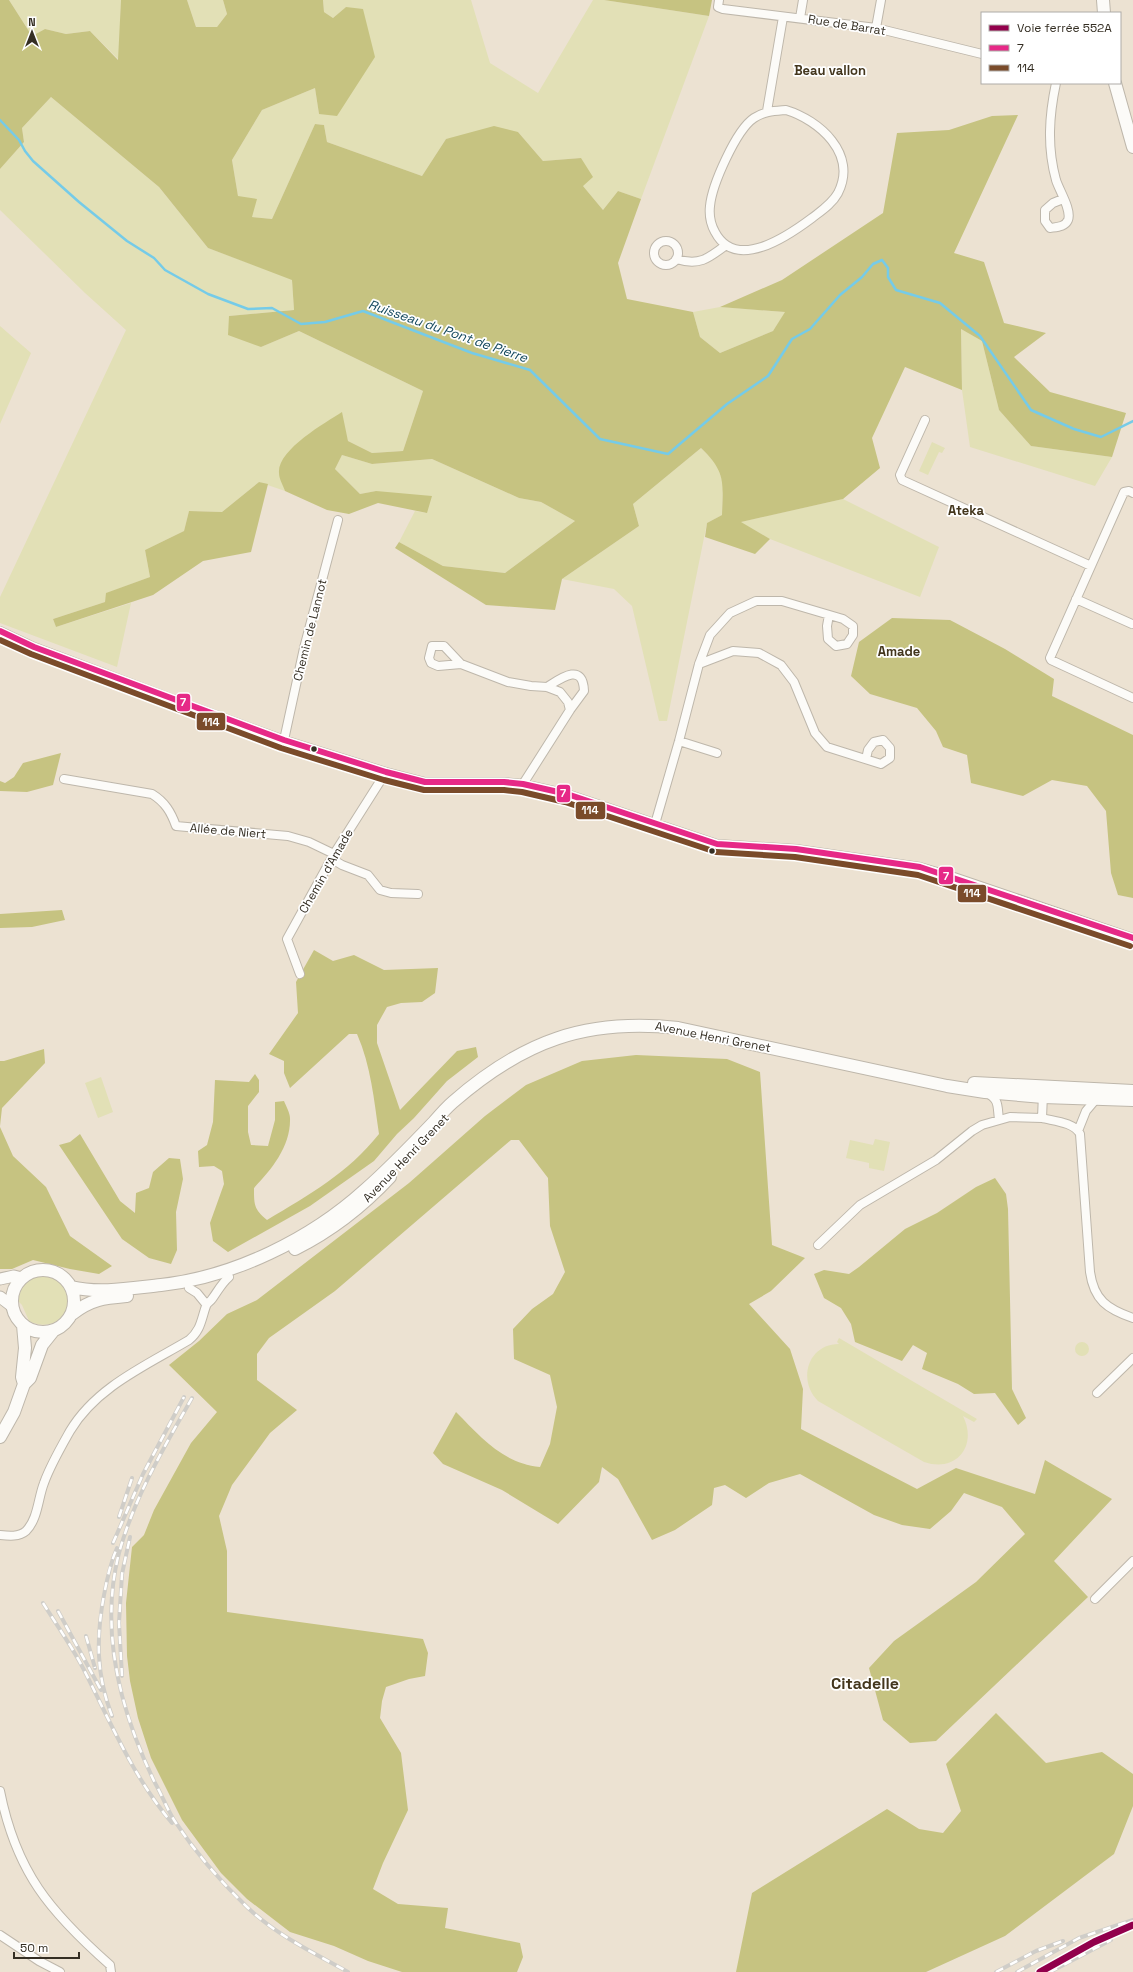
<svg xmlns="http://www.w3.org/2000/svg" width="1133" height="1972" viewBox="0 0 1133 1972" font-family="'Space Grotesk',sans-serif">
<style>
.green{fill:#e2e0b6}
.forest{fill:#c6c381}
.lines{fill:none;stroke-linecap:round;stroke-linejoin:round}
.stream{stroke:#75cbe8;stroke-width:2.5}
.street-casing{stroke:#beb7ab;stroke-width:10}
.secondary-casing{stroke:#beb7ab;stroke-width:13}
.primary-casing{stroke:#beb7ab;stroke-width:14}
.street{stroke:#fcfbf8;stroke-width:8}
.secondary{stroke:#fcfbf8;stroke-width:11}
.primary{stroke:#fcfbf8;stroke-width:12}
.rail-casing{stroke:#cfcdc8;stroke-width:4}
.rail{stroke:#fff;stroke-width:2.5;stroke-dasharray:8;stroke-linecap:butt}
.bus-1-casing{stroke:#fff;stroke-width:9}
.bus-2-casing{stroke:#fff;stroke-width:9}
.bus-1{stroke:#e62987;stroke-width:6}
.bus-2{stroke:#7a4b2a;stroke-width:6}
.rail-1-casing{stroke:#fff;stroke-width:10}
.rail-1{stroke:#92004c;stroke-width:7}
.bus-dot{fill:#342e23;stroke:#fff;stroke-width:1.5}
.labels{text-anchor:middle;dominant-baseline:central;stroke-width:3.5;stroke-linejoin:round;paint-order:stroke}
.street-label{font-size:12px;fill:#342e23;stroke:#fff}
.neighbourhood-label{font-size:13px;font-weight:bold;fill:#43361d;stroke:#fff}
.water-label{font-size:13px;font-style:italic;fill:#15495e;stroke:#fff}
.district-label{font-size:16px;font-weight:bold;fill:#43361d;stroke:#fff}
.line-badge{stroke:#fff;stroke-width:1.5}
.badge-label{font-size:11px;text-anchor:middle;font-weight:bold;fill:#fff}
</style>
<rect width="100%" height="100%" fill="#ece2d2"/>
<!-- green -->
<path class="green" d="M9,0H121L119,60L90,31L66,34L45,29L32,36Z
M187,0H223L227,14L217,27H196Z
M323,0H471L490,63L538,93L593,0H604L709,16L641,199L618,191L603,210L583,186L581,158L543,161L518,132L446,139L422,176L327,142L324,125L315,124L272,219L252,217L238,196L232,160L262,110L315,88L319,114L346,7L333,18L324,12Z
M51,97L159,187L208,248L292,279L294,310L229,316L261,347L299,331L423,391L403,451L372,453L348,441L341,413L279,472L285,491L259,482L222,512L189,511L184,531L145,550L150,577L107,593L105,602L53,619L56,627L131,603L117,667L0,623V597L126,330L85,293L0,210V169L24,142L22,128Z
M720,307L786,312L773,331L720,353L700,337L693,312Z
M0,326L31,353L0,424Z
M961,329L982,341L999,410L1031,446L1112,457L1095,486L970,447L962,390Z
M932,442L945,448L942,453L939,452L928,475L919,471Z
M701,448L717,464L723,483L722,515L707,523L667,721H659L632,606L614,589L562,579L639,526L633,504Z
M342,455L372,464L432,459L519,498L541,502L575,521L505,573L443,566L399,542L415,511L427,513L376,491L360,494L335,469Z
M843,499L939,547L920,597L770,539L740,522Z
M101,1077L113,1112L98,1118L85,1083Z
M875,1139L890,1142L884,1171L869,1168V1163L846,1158L850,1140L873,1145Z
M46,1275C86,1287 66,1339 29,1321L22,1305L18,1301C21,1284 29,1276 46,1275Z
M839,1338L977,1419L974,1422L963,1416C978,1446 956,1473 924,1462L818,1401C797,1380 808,1344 839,1344L837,1342Z
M1075 1349a7 7 0 1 1 14 0a7 7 0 1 1-14 0Z"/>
<!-- forest -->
<path class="forest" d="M0,0H9L32,36L45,29L66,34L90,31L118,60L121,0H187L196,27H217L227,14L223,0H323L324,12L333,18L346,7L363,9L375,57L337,116L319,114L315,88L262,110L232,160L238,196L257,199L252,217L272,219L315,124L324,125L327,142L422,176L446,139L494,126L518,132L543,161L581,158L593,177L583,186L603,210L618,191L641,199L618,263L627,299L693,312L700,337L720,353L773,331L785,312L720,307L782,280L883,213L897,133L949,130L992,116L1018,115L954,253L984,262L1004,323L1046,333L1014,357L1050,392L1126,413L1112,457L1031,446L999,410L982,341L961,329L962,390L905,367L872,438L880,468L843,499L741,522L770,539L755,554L705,537L707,523L722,515C723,482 726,472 701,448L633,504L639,526L562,579L555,610L486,605L395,548L399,542L443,566L505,573L575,521L541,502L519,498L432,459L372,464L342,455L335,469L360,494L376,491L432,496L427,513L378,503L349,514L327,510L285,491C283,485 279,479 279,473C277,450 325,423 342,412L348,441L372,453L403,451L423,391L299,331L261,347L228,335L229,316L294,310L292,280L208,248L159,187L51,97L22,128L24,142L0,169Z
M604,0H712L709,16Z
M259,482L268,484L251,552L203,561L153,595L56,627L53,619L105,602L106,593L150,577L145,550L184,531L189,511L222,512Z
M892,618L950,620L1005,649L1054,679L1052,696L1133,735V898L1118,895L1111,873L1106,811L1087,786L1052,780L1023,796L971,783L967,755L943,747L936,731L917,708L870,694L851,676L859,642Z
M61,753L53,785L27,792L0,791V781L5,783L14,777L23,763Z
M62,910L65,920L32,927L0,928V914Z
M314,950L333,961L354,955L384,970L438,968L435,993L422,1002L401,1003L387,1007L377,1025V1043L400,1110L457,1051L476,1047L478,1057L447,1081L414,1118L397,1134L374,1161L310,1206L228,1252L213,1241L210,1223L224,1184L222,1171L214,1166L199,1167L198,1151L207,1145L213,1122L215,1080L249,1082L255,1074L259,1080V1092L248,1106V1132L251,1145L268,1146L275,1120V1102L284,1101C286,1106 290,1113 290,1118C291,1146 272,1169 254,1188C254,1205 254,1209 267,1220C309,1195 348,1173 379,1134C374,1100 371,1066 357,1034H349L290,1088L284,1073V1061L269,1054L298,1013L296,982Z
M44,1049L45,1063L2,1108L0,1126V1061H4Z
M636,1055L727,1059L760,1072L772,1245L805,1258L771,1291L749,1304L790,1349L803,1389L801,1429L917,1489L956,1468L1035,1494L1045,1460L1112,1499L1054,1561L1088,1597L936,1741L910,1743L883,1720L869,1668L894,1641L976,1582L1025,1534L1002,1507L964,1493L951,1511L930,1529L902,1525L874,1515L800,1474L769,1483L746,1498L725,1485L714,1488L712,1505L675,1530L652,1540L618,1479L602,1467L599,1482L558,1524L502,1490L443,1464L433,1453L456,1412C481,1437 502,1463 540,1467L550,1444L557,1407L550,1375L514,1359L513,1329L532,1309L553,1294L565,1272L550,1226L548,1178L519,1140H511L335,1291L269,1338L257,1354V1380L297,1410L270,1433L232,1485L219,1516L227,1551V1612L423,1639L428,1653L425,1676L409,1679L386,1687L382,1701L380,1718L401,1753L408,1810L383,1863L373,1889L398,1904L448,1908L445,1928L520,1943L523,1957L517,1972H402L368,1961L334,1946L290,1932L247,1899L221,1873L182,1820L151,1758L138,1718L130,1681L127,1656L126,1603L132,1547L144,1535L154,1510L191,1443L217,1412L169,1365L199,1341L227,1314L257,1300L409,1183L485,1116L526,1085L582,1061Z
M0,1127L13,1156L46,1187L70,1236L112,1266L99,1274L70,1269L33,1260L12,1269H0Z
M80,1134L120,1201L135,1213L136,1193L149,1188L153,1172L169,1158L180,1159L183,1179L176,1212L177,1250L171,1264L149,1258L122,1239L59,1145L70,1142Z
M995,1178L1006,1194L1008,1209L1012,1389L1026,1418L1018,1425L995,1393L974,1394L958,1384L922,1369L927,1353L913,1345L902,1361L855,1342L851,1324L841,1308L824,1298L814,1274L824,1270L849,1274L859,1267L905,1229L937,1213L976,1187Z
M996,1713L1046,1763L1102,1752L1133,1774V1806L1114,1854L1005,1936L926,1972H736L752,1893L887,1809L919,1829L943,1833L961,1811L946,1764Z"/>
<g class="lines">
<!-- stream -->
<path class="stream" d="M0,120L19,140L25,151L33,161L79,202L127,241L154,258L165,270L208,294L248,309L272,308L301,324L325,322L363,311L472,353L530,370L600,439L668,454L727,404L768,376L792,339L810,329L840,295L862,277L873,264L882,260L888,268V277L896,290L940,303L980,336L1031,410L1074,429L1101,437L1133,421"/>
<!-- street casing -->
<g class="street-casing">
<path id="street" d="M719,0L718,7L723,9L876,28L982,54
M800,18L803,0
M876,28L881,0
M1056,83C1049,116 1047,147 1056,180C1059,190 1072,210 1068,220C1065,227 1057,227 1050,228L1045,221V210L1053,203L1063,199
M786,110C819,120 858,154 838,193C832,204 821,211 812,218C788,236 736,272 715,232C711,225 709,215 710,206C712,185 736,130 754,118C765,111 774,111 786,110Z
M767,111L783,17
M654 253a12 12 0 1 1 24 0a12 12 0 1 1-24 0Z
M676,259C699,266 708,259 726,245
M925,420L900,475L902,480L1091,566
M1133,493L1129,491L1124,492L1050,658L1051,660L1133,698
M1076,599L1132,624
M0,631L34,647L183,703L284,740L386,772L425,782H504L523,784L567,794L717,844L796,849L920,867L954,877L1133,938
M461,664L444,646H432L429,658L431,663L438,666L461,664L508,682L531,686L547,687L560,692L568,702L570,710L523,784
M699,664L733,651L759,653L781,665L794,682L815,733L827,747L881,764L890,758V748L883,740L874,742L868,750L866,759
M547,687C561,678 583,662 584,691L570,710
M284,740L304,648L338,520
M679,741L717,753
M64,779L152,794C165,802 171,812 176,826L288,836L309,842L334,854
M655,824L679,741L699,664L710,635L730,613L756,601H782L843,619L853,626V635L847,644L836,646L828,639L827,626L829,615
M332,859L342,865L368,875L380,890L391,893L418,894
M300,974L287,939L334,854L386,772
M987,1093C1000,1100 997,1107 999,1119
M1043,1094L1042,1118C1053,1121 1074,1122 1080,1134L1090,1272C1094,1300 1107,1309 1133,1318
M1078,1131L1086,1111L1097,1098
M818,1245L860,1205L936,1160L972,1131L982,1125L1010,1117L1042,1118
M189,1288L197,1293L206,1304
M1097,1393L1133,1358
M0,1535C9,1536 19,1537 26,1531C38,1519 38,1498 44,1483C50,1466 61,1447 70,1431C96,1387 147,1365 189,1340C201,1330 201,1320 206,1306C207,1303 210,1302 212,1299C218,1291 221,1284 229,1277
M1095,1599L1133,1561
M0,1791C16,1872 50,1912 110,1965L111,1972
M0,1935L39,1961L60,1972"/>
</g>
<!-- secondary casing -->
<g class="secondary-casing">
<path id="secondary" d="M0,1279L14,1276L22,1278
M0,1297L12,1306"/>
</g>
<!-- primary casing -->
<g class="primary-casing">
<path id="primary" d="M1103,0L1104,13
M1115,83L1133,147
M974,1083L1133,1091
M295,1249C331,1231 363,1206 390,1177
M12 1301a31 31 0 1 1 62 0a31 31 0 1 1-62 0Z
M71,1287C100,1294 132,1288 161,1285C234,1277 311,1239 365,1190C389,1169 412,1145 434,1122C440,1115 446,1108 453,1102C523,1041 586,1018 678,1028L947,1086L985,1092L1043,1097L1133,1100
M72,1314C91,1299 104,1298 127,1296
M23,1325L25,1348L22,1377L24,1384
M0,1437L14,1412L24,1384L30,1378L42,1345L54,1330"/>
</g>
<!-- street -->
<use href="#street" class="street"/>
<!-- secondary -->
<use href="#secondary" class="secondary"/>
<!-- primary -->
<use href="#primary" class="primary"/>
<!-- rail casing -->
<g class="rail-casing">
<path id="rail" d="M192,1398C164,1447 134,1498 119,1553C99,1631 121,1713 155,1783C162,1795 167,1809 174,1820C195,1852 220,1881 247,1907C276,1935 314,1953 348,1972
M119,1517L132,1478
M113,1543L143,1474L184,1397
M43,1603C56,1624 71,1645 83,1668C110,1721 133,1777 172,1823
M58,1611L101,1690
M86,1636L95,1668
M122,1676L119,1623L122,1574L130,1537
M112,1716C96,1674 96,1638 104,1595C107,1579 110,1564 117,1548
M996,1972L1036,1951L1063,1941
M1017,1972L1079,1938L1133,1920
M1050,1972L1111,1940"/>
</g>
<!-- rail -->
<use href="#rail" class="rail"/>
<!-- bus-1 casing -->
<g class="bus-1-casing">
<path id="bus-1" d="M0,631L34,647L284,740L386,772L425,782H504L523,784L567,794L717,844L796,849L920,867L1133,938"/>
</g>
<!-- bus-2 casing -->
<g class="bus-2-casing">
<path id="bus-2" d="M0,640L31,654L281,748L384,780L424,790H504L522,792L565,802L716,852L795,857L918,875L1130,946"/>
</g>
<!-- bus-1 -->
<use href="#bus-1" class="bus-1"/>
<!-- bus-2 -->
<use href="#bus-2" class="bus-2"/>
<!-- rail-1 casing -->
<g class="rail-1-casing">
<path id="rail-1" d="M1040,1972L1094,1942L1133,1925"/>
</g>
<!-- rail-1 -->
<use href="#rail-1" class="rail-1"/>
</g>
<!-- markers -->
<g class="bus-dot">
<circle cx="314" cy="749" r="3.5"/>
<circle cx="712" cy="851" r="3.5"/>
</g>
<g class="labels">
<!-- street labels -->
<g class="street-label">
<text transform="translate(847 25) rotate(9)">Rue de Barrat</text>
<text transform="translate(310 630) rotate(-76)">Chemin de Lannot</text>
<text transform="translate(228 831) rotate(5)">Allée de Niert</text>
<text transform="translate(326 871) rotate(-60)">Chemin d'Amade</text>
<text transform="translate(713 1037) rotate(11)">Avenue Henri Grenet</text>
<text transform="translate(406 1158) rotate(-46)">Avenue Henri Grenet</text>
</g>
<!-- neighbourhood labels -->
<g class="neighbourhood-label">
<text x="830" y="70">Beau vallon</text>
<text x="966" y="510">Ateka</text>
<text x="899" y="651">Amade</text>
</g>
<!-- water labels -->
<g class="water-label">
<text transform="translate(448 331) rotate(19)">Ruisseau du Pont de Pierre</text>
</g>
<!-- district labels -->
<g class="district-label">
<text x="865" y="1683">Citadelle</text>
</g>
</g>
<g class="line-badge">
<rect x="176" y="693" width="15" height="19" rx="4" fill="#e62987"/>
<rect x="196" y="712" width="30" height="19" rx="4" fill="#7a4b2a"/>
<rect x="556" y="784" width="15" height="19" rx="4" fill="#e62987"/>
<rect x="575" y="801" width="31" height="19" rx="4" fill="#7a4b2a"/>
<rect x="938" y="866" width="16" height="19" rx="4" fill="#e62987"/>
<rect x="957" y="884" width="30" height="19" rx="4" fill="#7a4b2a"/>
</g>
<g class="badge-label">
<text x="183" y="706">7</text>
<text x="211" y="726">114</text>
<text x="563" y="797">7</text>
<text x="590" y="814">114</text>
<text x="946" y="880">7</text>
<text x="972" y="897">114</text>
</g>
<!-- legend -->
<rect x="981" y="12" width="140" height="72" fill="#ffffff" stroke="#aeaba7"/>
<rect x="989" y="25" width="20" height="6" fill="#92004c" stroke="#aeaba7"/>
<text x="1017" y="32" font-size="12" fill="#342e23">Voie ferrée 552A</text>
<rect x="989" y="45" width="20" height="6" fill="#e62987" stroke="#aeaba7"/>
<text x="1017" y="52" font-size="12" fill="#342e23">7</text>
<rect x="989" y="65" width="20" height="6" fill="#7a4b2a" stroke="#aeaba7"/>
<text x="1017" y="72" font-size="12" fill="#342e23">114</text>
<!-- north arrow -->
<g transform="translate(32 32)" stroke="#ffffff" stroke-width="3" paint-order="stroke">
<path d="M0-3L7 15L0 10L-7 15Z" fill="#342e23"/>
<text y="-6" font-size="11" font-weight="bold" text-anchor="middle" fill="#342e23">N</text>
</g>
<!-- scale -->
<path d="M14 1952v6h65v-6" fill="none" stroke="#342e23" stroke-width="2"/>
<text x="20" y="1952" font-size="12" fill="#342e23" stroke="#ffffff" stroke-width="3" paint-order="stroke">50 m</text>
</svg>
